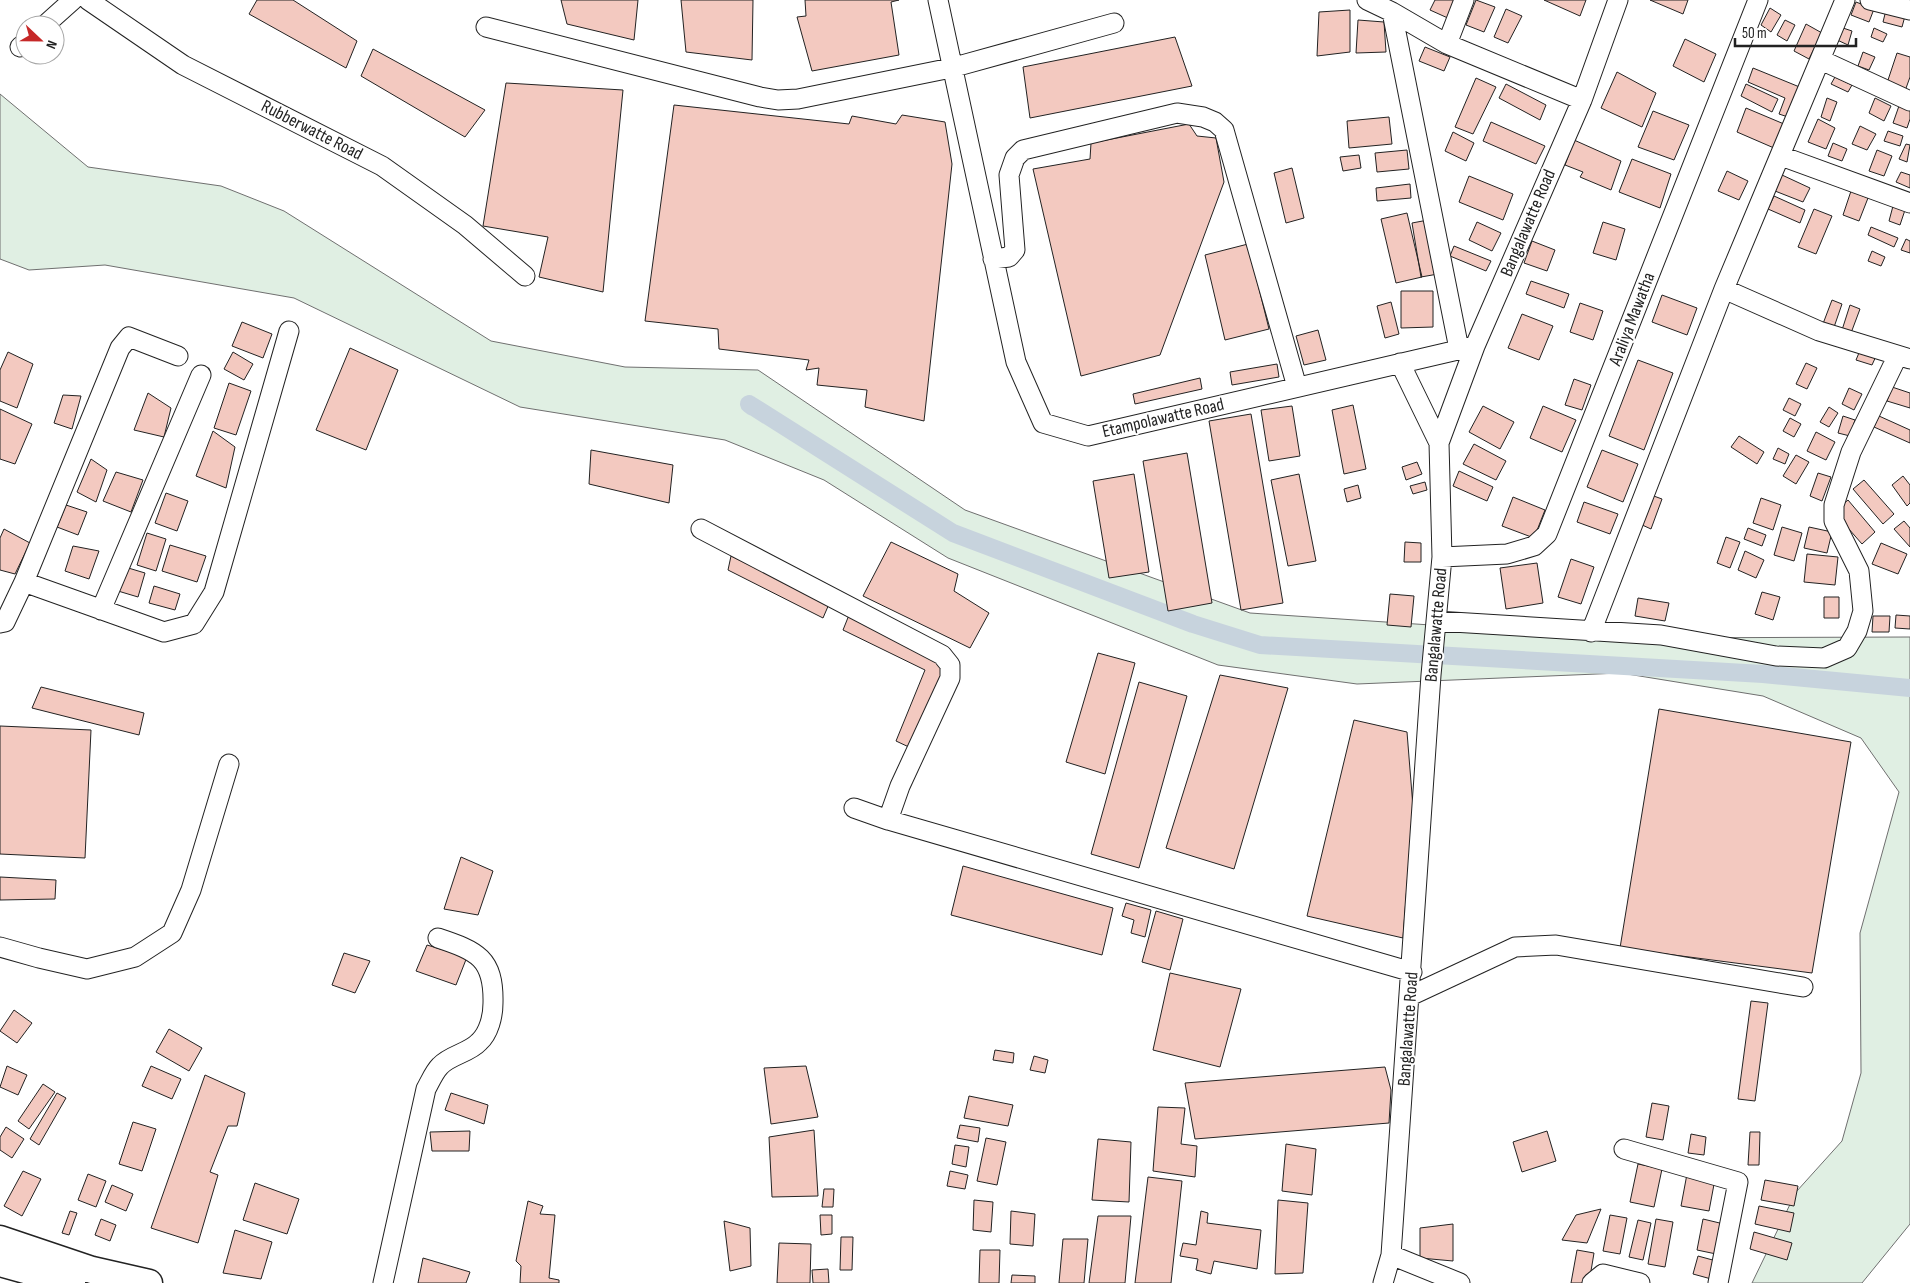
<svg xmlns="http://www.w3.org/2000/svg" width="1910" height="1283" viewBox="0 0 1910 1283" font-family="'Sofia Sans Condensed',sans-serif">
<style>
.green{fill:#e0efe3;stroke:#6f6f6f}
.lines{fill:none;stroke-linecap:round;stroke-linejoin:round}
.canal{stroke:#c7d3dd;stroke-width:18}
.building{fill:#f3c9c0;stroke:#222}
.minor-casing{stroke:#222;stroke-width:21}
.highway-casing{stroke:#222;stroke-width:29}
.minor{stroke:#fff;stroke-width:19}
.highway{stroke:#fff;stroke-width:26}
.labels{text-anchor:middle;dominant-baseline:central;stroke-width:4;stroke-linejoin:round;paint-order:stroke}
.street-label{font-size:18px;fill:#222;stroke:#fff}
</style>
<rect width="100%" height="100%" fill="#fff"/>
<!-- green -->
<path class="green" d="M0,94L88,167L221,186L284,211L491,341L625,367L758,370L965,510L1250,613L1626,638L1910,637V1224L1862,1283H1752L1796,1192L1842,1141L1861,1073L1860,933L1899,792L1861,738L1763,696L1621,673L1357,684L1218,665L948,558L824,480L725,440L520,407L294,298L105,265L29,270L0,259Z"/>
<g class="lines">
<!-- canal -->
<path class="canal" d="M753,407L749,404L953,533L1193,624L1260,645L1763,674L1910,688"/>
</g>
<!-- building -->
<path class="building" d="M257,0H293L357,41L346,68L249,14Z
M561,0H638L634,40L567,24Z
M681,0H753L752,60L686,52Z
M805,0H899L891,2L899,55L812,71L797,17L806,16Z
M1435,0H1458L1450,19L1430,10Z
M1476,0L1495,7L1484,32L1466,25Z
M1544,0H1586L1580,16Z
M1650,0H1688L1683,14Z
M1856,2L1874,9L1869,22L1851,15Z
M1770,8L1781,15L1771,32L1761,25Z
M1506,9L1522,16L1508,43L1494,37Z
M1350,10V52L1317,56L1319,12Z
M1886,10L1905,16L1902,27L1883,22Z
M1358,20L1384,22L1386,52L1356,53Z
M1785,20L1795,25L1787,41L1777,35Z
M1806,24L1822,33L1809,59L1794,51Z
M1840,27L1852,31L1848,45L1835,39Z
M1874,28L1887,34L1883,42L1871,37Z
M1175,37L1192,86L1030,118L1023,67Z
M1685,39L1716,54L1704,82L1673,66Z
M1425,47L1450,57L1444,71L1419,61Z
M373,49L485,110L465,137L361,76Z
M1863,52L1875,57L1869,70L1858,66Z
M1897,53L1910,57V77L1905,91L1886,86Z
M1753,68L1802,88L1791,118L1779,114L1785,98L1748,82Z
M1617,72L1656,93L1642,127L1601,108Z
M1835,77L1852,85L1848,92L1831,84Z
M1476,78L1496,87L1473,134L1455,127Z
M506,83L623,90L603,292L539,277L548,237L483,226Z
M1506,84L1546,105L1540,120L1499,98Z
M1746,84L1778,99L1772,112L1741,96Z
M1827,98L1837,102L1830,121L1821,117Z
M1875,98L1891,106L1884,121L1869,113Z
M1900,103L1910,106V119L1907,128L1893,123Z
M674,105L849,124L852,116L896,124L902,115L945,122L952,164L924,421L865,407L867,390L817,385L819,368L806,370L809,360L719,349L718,329L645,321Z
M1746,108L1784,124L1774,148L1737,132Z
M1653,111L1689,125L1674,160L1638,147Z
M1389,117L1392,144L1349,148L1347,121Z
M1818,119L1835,128L1826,149L1808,142Z
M1491,122L1545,146L1536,164L1483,141Z
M1189,124L1197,136L1216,138L1224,182L1160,355L1081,376L1033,169L1090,159L1091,143Z
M1860,126L1876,134L1867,150L1852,144Z
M1888,131L1903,136L1900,146L1884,141Z
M1453,132L1474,143L1466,161L1445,151Z
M1574,140L1621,161L1611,190L1580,177L1583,172L1565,165Z
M1833,143L1847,149L1842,161L1828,156Z
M1906,144L1910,145L1907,162L1899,159Z
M1407,150L1409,169L1377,172L1375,153Z
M1877,150L1892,156L1884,176L1869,171Z
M1359,155L1361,168L1343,171L1340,157Z
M1632,159L1671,174L1660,208L1619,192Z
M1292,168L1304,218L1286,223L1274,173Z
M1727,171L1748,181L1739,200L1718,191Z
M1901,172L1910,175V188L1896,182Z
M1782,175L1810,188L1803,202L1775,191Z
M1469,176L1513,194L1503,220L1459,202Z
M1410,184L1411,198L1377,201L1376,188Z
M1851,191L1868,198L1859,221L1843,215Z
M1774,196L1805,210L1800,223L1768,209Z
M1893,206L1905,210L1900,225L1889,221Z
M1814,209L1832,216L1816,254L1798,247Z
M1407,213L1422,277L1396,283L1381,219Z
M1428,220L1438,274L1421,277L1412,223Z
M1477,222L1501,233L1492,251L1469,240Z
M1603,222L1625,229L1616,260L1593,253Z
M1871,227L1898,238L1894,247L1868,235Z
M1906,239L1910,241V253L1901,250Z
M1532,241L1555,250L1547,271L1524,263Z
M1248,244L1269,329L1225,340L1205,255Z
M1454,246L1491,261L1486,271L1450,256Z
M1872,251L1885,257L1881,266L1868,261Z
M1531,281L1569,294L1564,308L1526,294Z
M1401,291H1433V327L1401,328Z
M1662,295L1697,308L1687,335L1652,322Z
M1832,300L1842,304L1832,333L1821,329Z
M1391,302L1399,334L1385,338L1377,306Z
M1580,303L1603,311L1593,340L1570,332Z
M1850,305L1860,309L1851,333L1842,330Z
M1522,314L1553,326L1539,360L1508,348Z
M242,322L272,334L263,358L232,346Z
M1318,330L1326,360L1304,365L1296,336Z
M350,348L398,370L366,450L316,430Z
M1861,348L1877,354L1872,365L1856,360Z
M8,352L33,364L17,408L0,401V370Z
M233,352L253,364L244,380L224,369Z
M1638,360L1673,373L1644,450L1609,436Z
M1806,363L1817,368L1807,389L1796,384Z
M1277,364L1279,377L1232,385L1230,372Z
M1200,378L1202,389L1135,404L1133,394Z
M1574,379L1591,385L1582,410L1565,405Z
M229,383L251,391L236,435L214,428Z
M1892,387L1910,393V408L1887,401Z
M1849,388L1862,394L1854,410L1842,404Z
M148,393L171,408L164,437L134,430Z
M63,395L81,396L72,429L54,423Z
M1789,398L1801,404L1795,416L1783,410Z
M1353,405L1366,469L1344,474L1332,410Z
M1292,406L1300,456L1269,461L1261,410Z
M1483,406L1514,422L1500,449L1469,432Z
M1543,406L1576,420L1562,452L1530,438Z
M1829,407L1838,413L1829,427L1820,422Z
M0,409L32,424L15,464L0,459Z
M1251,414L1283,603L1241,610L1209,421Z
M1843,416L1855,420L1850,436L1838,433Z
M1879,416L1910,430V443L1874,427Z
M1790,418L1801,424L1794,437L1783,431Z
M213,431L235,447L226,488L196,476Z
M1816,432L1835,442L1826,460L1807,451Z
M1739,436L1764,452L1757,464L1731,447Z
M1474,444L1506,461L1496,480L1463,464Z
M1778,448L1789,454L1785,464L1773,459Z
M591,450L673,465L669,503L589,484Z
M1602,450L1638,464L1623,502L1587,487Z
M1187,453L1212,603L1168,611L1143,461Z
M1796,455L1809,462L1796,484L1783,476Z
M91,459L107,470L96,502L77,492Z
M1417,462L1422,474L1406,480L1402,467Z
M1459,471L1493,487L1487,501L1453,486Z
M116,472L143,480L131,512L103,501Z
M1818,473L1831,477L1822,501L1810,496Z
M1134,474L1149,572L1109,578L1093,481Z
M1299,474L1316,561L1288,566L1271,480Z
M1903,476L1910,485V503L1907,506L1892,485Z
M1864,480L1894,514L1883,524L1853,489Z
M1425,482L1427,490L1413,494L1410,486Z
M1358,485L1361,498L1347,502L1344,489Z
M166,493L188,501L177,531L155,523Z
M1651,495L1662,499L1651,529L1640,524Z
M1513,497L1545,510L1534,538L1502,526Z
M1761,498L1781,505L1773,530L1753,523Z
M1848,500L1875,532L1862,544L1834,512Z
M1584,502L1618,514L1610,534L1577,522Z
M66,505L87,512L78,535L57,527Z
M1904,521L1910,528V547L1894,529Z
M1782,527L1802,533L1794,561L1774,555Z
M1809,527L1832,532L1827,553L1804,548Z
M1748,528L1766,535L1762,546L1744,539Z
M4,529L30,543L15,574L0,570V538Z
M147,533L166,539L156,571L137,565Z
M1726,537L1740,542L1730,568L1717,563Z
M891,542L958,574L954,591L989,613L970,648L863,596Z
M1405,542L1421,543V562H1404Z
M1881,543L1907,554L1898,574L1872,564Z
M170,545L206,556L197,582L162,571Z
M73,546L99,551L89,579L65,571Z
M1745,551L1764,560L1756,578L1738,570Z
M1807,554L1838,557L1835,585L1804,582Z
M731,556L829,604L823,618L728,570Z
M1571,559L1594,567L1581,604L1558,597Z
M1537,563L1543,603L1506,609L1500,568Z
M125,567L145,573L138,597L118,591Z
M154,586L180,594L175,610L149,603Z
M1762,592L1780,597L1773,620L1755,614Z
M1390,594L1414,596L1411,627L1387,625Z
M1824,597H1839V618H1824Z
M1638,598L1669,603L1665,621L1635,616Z
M849,615L948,664L911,748L896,741L925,670L843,630Z
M1896,615L1910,616V629L1895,628Z
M1873,616H1890L1889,632H1872Z
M1098,653L1135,663L1105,774L1066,762Z
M1220,675L1288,688L1234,869L1166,848Z
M1139,682L1187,696L1139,868L1091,854Z
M41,687L144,713L139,735L32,708Z
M1659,709L1851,742L1812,973L1620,948Z
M1354,720L1407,732L1413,807L1403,938L1307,916Z
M0,726L91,730L85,858L0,854Z
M461,857L493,871L478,915L444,909Z
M963,866L1113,908L1102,955L951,915Z
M0,877L56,880L55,899L0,900Z
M1126,903L1151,910L1145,937L1131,933L1134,920L1122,916Z
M1156,911L1183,919L1170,970L1142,962Z
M427,945L467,957L456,985L416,971Z
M344,953L370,961L355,993L332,985Z
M1170,973L1241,989L1220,1067L1153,1050Z
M1751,1001L1768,1003L1755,1101L1738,1099Z
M14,1010L32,1023L17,1043L0,1031Z
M169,1029L202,1048L189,1071L156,1052Z
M995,1050L1014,1053L1013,1063L993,1060Z
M1034,1056L1048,1060L1045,1073L1030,1070Z
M7,1066L27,1075L18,1095L0,1087Z
M151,1066L181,1079L172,1099L142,1086Z
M806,1066L818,1117L771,1124L764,1068Z
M1385,1067L1391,1090L1389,1123L1195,1139L1185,1083Z
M205,1075L245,1093L237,1126H228L210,1172L218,1175L198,1243L151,1228Z
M43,1084L55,1092L29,1129L18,1121Z
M57,1093L66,1098L39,1145L30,1139Z
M451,1093L488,1105L484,1124L445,1110Z
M969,1096L1013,1105L1008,1126L964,1118Z
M1652,1103L1669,1106L1663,1140L1646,1137Z
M1158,1107L1185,1108L1181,1144L1197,1146L1195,1177L1153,1171Z
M133,1122L156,1129L142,1171L119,1164Z
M960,1125L980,1128L978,1142L957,1138Z
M6,1127L24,1139L12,1158L0,1150V1137Z
M814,1130L818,1196L772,1197L769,1137Z
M470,1131L469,1151H432L430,1132Z
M1547,1131L1556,1161L1522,1172L1513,1142Z
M1750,1132H1760L1759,1165H1748Z
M1691,1134L1706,1137L1704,1155L1688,1153Z
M986,1138L1006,1142L997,1185L977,1181Z
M1098,1139L1131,1142L1129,1202L1092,1200Z
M1286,1144L1316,1149L1312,1195L1282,1191Z
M955,1145L969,1147L966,1167L952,1164Z
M1638,1164L1662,1169L1654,1207L1630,1202Z
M23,1171L41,1179L22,1216L4,1206Z
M950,1171L968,1175L965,1189L947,1186Z
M88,1174L106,1181L96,1207L78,1200Z
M1687,1174L1715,1179L1709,1211L1681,1206Z
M1148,1177L1182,1181L1171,1283H1135Z
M1765,1180L1798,1186L1794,1206L1761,1200Z
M255,1183L299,1199L287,1234L243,1220Z
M112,1185L133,1194L126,1211L105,1202Z
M824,1189H834L833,1207H822Z
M974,1200L993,1202L991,1232L973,1230Z
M1278,1200L1308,1203L1303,1273L1275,1274Z
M528,1201L543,1206L540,1214L555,1215L549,1278L559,1280V1283H520L521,1266L516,1261Z
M1759,1206L1794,1213L1790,1232L1755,1224Z
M1601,1209L1587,1243L1562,1240L1576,1215Z
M70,1211L77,1213L69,1235L62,1233Z
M1011,1211L1035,1214L1033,1246L1010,1244Z
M1201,1211L1208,1213L1207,1223L1261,1230L1257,1269L1214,1261L1211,1274L1196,1270L1198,1259L1180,1256L1183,1243L1196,1245Z
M820,1215H832V1234L821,1235Z
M1610,1215L1627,1218L1620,1254L1603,1251Z
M1098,1216H1131L1125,1283H1089Z
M101,1219L116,1225L110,1241L95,1235Z
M1656,1219L1673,1222L1665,1267L1648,1264Z
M1703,1219L1728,1225L1721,1255L1697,1250Z
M1638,1220L1651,1223L1643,1260L1629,1257Z
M724,1221L750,1228L751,1266L730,1271Z
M1453,1224V1261L1420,1258V1228Z
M235,1230L272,1242L261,1279L223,1273Z
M1754,1232L1792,1243L1787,1260L1750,1249Z
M841,1237H853L852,1270H840Z
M1063,1239H1088L1084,1283H1059Z
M779,1243L811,1244L810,1283H777Z
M980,1250H1000L999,1283H979Z
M1577,1250L1594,1253L1589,1283H1571Z
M1698,1256L1720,1262L1715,1280L1693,1274Z
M423,1258L470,1272L466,1283H418Z
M828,1269L829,1283H813L812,1270Z
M1012,1275L1035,1276V1283H1011Z"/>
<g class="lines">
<!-- minor casing -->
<g class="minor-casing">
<path id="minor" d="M88,0L183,65L382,166L465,225L525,276
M938,0L1016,362L1043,423L1088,436L1475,346
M1367,0L1392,12
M1870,0L1910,10
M45,25L73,0
M486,27L760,97L778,100L798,99L951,68L1114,23
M1447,44L1464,0
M20,47L25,43
M1821,60L1910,101
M1781,156L1910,203
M993,259L1009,257L1015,250L1009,175L1015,158L1023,150L1177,113L1203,117L1215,122L1224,130L1297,387
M1724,289L1819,331L1910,359
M1459,349L1392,12L1447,44L1582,100
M1400,363L1439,443
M701,529L942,655L950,665V678L900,786L888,820
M1442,557L1507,554L1534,546L1547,534L1758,0
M24,582L120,348L129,337L178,356
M101,610L201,375
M1436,621L1661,635L1776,656L1824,658L1847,648L1857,631L1863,611L1859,571L1834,521V505L1851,452L1897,357
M0,623L5,622L24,582L164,632L194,624L214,592L289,331
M1591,632L1724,289L1845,0
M854,808L888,820L1412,972
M0,947L39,958L87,969L135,957L172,933L191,890L229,764
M1410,996L1515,947L1556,945L1803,987
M1624,1149L1738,1182L1718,1283
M1391,1255L1460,1283
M383,1283L426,1089C430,1082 434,1072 440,1066C450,1055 469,1053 479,1042C489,1033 493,1016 493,1003C494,958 477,951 438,938
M1383,1283L1391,1255L1431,675L1442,557L1439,443L1475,346L1582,100L1618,0
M1592,1283L1603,1274L1640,1283"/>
</g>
<!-- highway casing -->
<g class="highway-casing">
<path id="highway" d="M0,1239L92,1270L149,1283
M0,1263L72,1283"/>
</g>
<!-- minor -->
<use href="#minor" class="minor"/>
<!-- highway -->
<use href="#highway" class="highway"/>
</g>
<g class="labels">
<!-- street labels -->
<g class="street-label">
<text transform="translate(312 130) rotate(27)">Rubberwatte Road</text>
<text transform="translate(1528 223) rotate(-67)">Bangalawatte Road</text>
<text transform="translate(1632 319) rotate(-69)">Araliya Mawatha</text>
<text transform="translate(1163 418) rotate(-13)">Etampolawatte Road</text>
<text transform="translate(1436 625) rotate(-85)">Bangalawatte Road</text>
<text transform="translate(1408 1029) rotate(-86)">Bangalawatte Road</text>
</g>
</g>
<!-- north arrow -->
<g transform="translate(40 40) rotate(112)"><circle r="24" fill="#ffffff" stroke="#a7a7a7"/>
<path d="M0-4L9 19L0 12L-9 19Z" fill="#c62828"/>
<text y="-8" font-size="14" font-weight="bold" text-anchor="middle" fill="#222222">N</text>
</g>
<!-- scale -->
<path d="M1735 38v8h121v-8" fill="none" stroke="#222222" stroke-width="2.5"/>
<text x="1742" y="38" font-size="15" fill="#222222" stroke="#ffffff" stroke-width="4" paint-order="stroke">50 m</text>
</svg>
